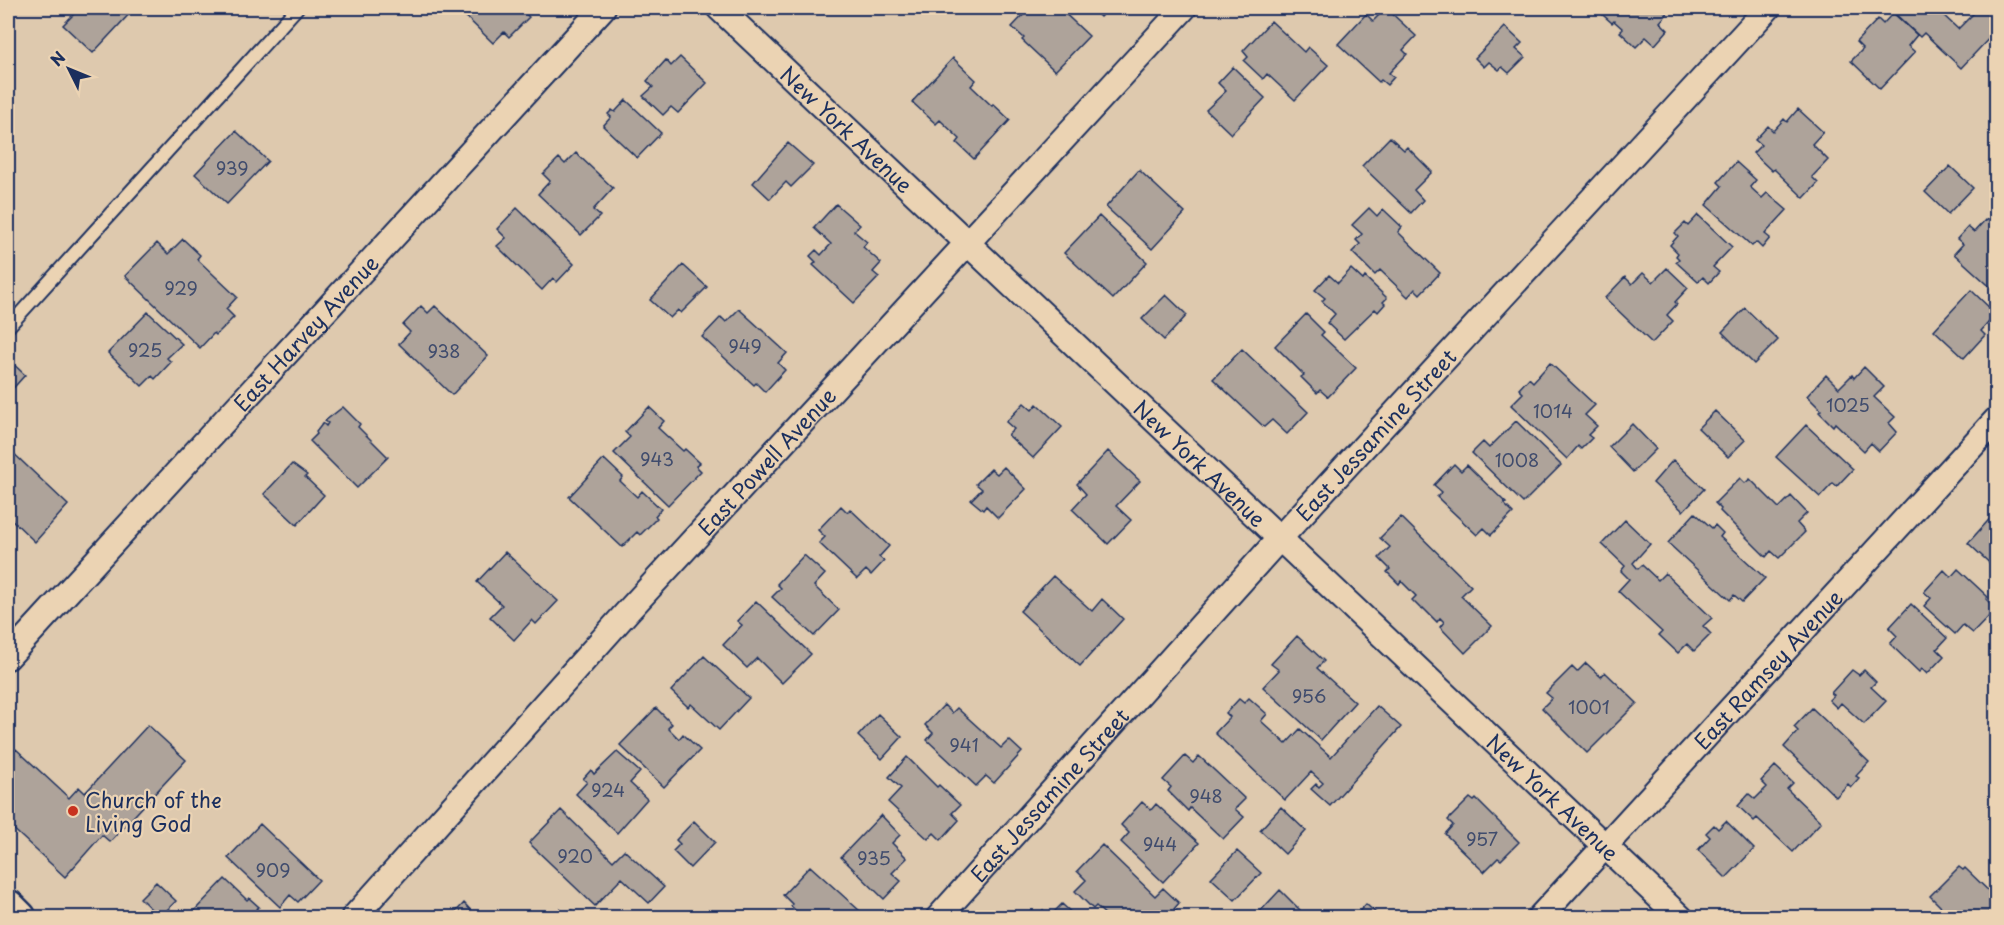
<svg xmlns="http://www.w3.org/2000/svg" width="2004" height="925" viewBox="0 0 2004 925" font-family="'Playpen Sans',sans-serif">
<style>
.building{fill:#aea39a;stroke:#1b2f5e;stroke-width:1.5}
.lines{fill:none;stroke-linecap:round;stroke-linejoin:round}
.lane-casing{stroke:#1b2f5e;stroke-width:16}
.street-casing{stroke:#1b2f5e;stroke-width:28}
.secondary-casing{stroke:#1b2f5e;stroke-width:38}
.lane{stroke:#ebd3b3;stroke-width:12}
.street{stroke:#ebd3b3;stroke-width:24}
.secondary{stroke:#ebd3b3;stroke-width:33}
.poi-dot{fill:#c8321e;stroke:#ebd3b3;stroke-width:2}
.labels{text-anchor:middle;dominant-baseline:central;stroke-width:4.5;stroke-linejoin:round;paint-order:stroke}
.number-label{font-size:18px;fill:#404c6d}
.street-label{font-size:21px;fill:#1b2f5e;stroke:#ebd3b3}
.poi-label{font-size:21px;fill:#1b2f5e;stroke:#ebd3b3;text-anchor:start}
</style>
<rect width="100%" height="100%" fill="#dec9ae"/>
<filter id="ink" filterUnits="userSpaceOnUse"><feTurbulence type="fractalNoise" baseFrequency=".0167" numOctaves="2"/><feDisplacementMap in="SourceGraphic" scale="12" xChannelSelector="R" yChannelSelector="G"/><feConvolveMatrix kernelMatrix="1 2 1 2 8 2 1 2 1" color-interpolation-filters="sRGB"/></filter>
<g filter="url(#ink)">
<!-- building -->
<path class="building" d="M80,8H128L132,11L93,53L63,25Z
M457,8H519L529,17L509,37L504,32L493,43Z
M1030,8H1048L1052,12L1059,8L1089,36L1055,71L1022,40L1024,38L1012,27Z
M1091,8H1109L1100,17Z
M1386,8L1416,36L1403,50L1407,54L1389,73L1394,77L1387,85L1381,80L1379,82L1338,44L1366,14L1373,21Z
M1595,8H1661L1667,14L1660,22L1668,30L1655,45L1646,37L1636,47L1620,32L1623,29L1614,21L1612,23Z
M1889,8H1946L1941,13L1958,29L1979,8H1984L1996,20V31L1961,68L1924,33L1920,37Z
M1893,13L1917,35L1908,46L1915,52L1880,89L1851,61L1863,49L1856,42L1878,19L1883,24Z
M1271,21L1304,52L1308,47L1328,65L1295,100L1267,74L1263,79L1244,61L1248,57L1243,51Z
M1505,27L1522,43L1516,49L1525,57L1509,73L1502,67L1499,70L1489,62L1484,67L1475,58Z
M680,57L707,83L678,113L671,107L663,115L643,96L653,87L647,81L666,60L671,66Z
M953,58L976,80L971,86L992,106L993,104L1010,120L974,159L957,143L960,139L940,120L936,124L912,102Z
M1233,67L1265,98L1231,134L1206,110L1226,91L1218,83Z
M626,100L661,133L637,158L603,126L611,117L608,114L612,110L615,112Z
M1798,109L1823,132L1812,144L1828,160L1812,177L1818,183L1804,198L1774,169L1772,171L1753,153L1761,145L1755,140L1768,126L1773,131L1784,119L1787,122Z
M236,131L268,161L227,204L195,174Z
M1390,137L1404,150L1407,147L1432,172L1414,190L1423,200L1411,213L1362,166Z
M788,143L813,165L791,187L786,182L770,199L753,183Z
M576,153L613,188L593,210L600,216L581,235L538,194L550,181L543,174L559,158L565,164Z
M1736,162L1756,180L1750,187L1762,198L1767,193L1787,210L1765,234L1770,238L1762,248L1756,242L1752,246L1706,205L1722,186L1718,182Z
M1950,166L1973,188L1948,214L1925,192Z
M1139,170L1185,213L1152,249L1106,207Z
M836,204L860,225L854,231L867,242L863,247L881,263L873,272L879,277L854,303L813,265L816,262L810,256L816,250L821,255L831,244L814,228Z
M517,208L574,264L557,282L553,278L542,290L497,246L506,238L497,229Z
M1369,208L1377,216L1383,209L1402,227L1398,232L1440,273L1420,294L1415,289L1408,297L1380,270L1375,275L1352,252L1360,244L1356,240L1362,234L1352,225Z
M1698,215L1732,247L1713,267L1719,272L1709,283L1703,277L1698,282L1676,262L1679,259L1676,256L1678,253L1670,245L1678,236L1675,233L1685,223L1688,226Z
M1099,216L1147,262L1113,299L1064,253Z
M1990,218L1996,224L1993,227L1996,231V292L1954,254L1963,244L1957,239L1968,227L1974,232L1985,220L1986,221Z
M183,239L200,255L197,259L237,297L226,309L234,317L216,335L214,333L200,348L125,276L157,243L168,254Z
M683,265L707,287L681,313L678,310L670,318L650,300Z
M1667,268L1688,288L1675,302L1677,304L1667,315L1673,321L1652,343L1605,298L1625,277L1632,284L1643,273L1653,282Z
M1351,269L1363,280L1365,277L1387,298L1383,302L1385,304L1378,312L1375,309L1344,339L1327,323L1335,314L1322,301L1325,298L1315,290L1329,275L1338,283Z
M1971,290L1996,314L1981,331L1985,335L1964,358L1934,330Z
M1166,295L1187,315L1164,340L1142,319Z
M421,306L428,313L435,306L488,356L452,395L399,344L410,332L403,325Z
M1745,308L1778,340L1754,364L1722,332Z
M739,309L787,353L778,363L785,370L765,392L756,383L754,385L702,337L721,317L726,322Z
M148,312L182,344L167,358L171,362L155,379L152,376L142,386L108,353Z
M1306,314L1324,332L1321,335L1356,368L1328,397L1320,390L1317,393L1301,377L1304,375L1275,346Z
M1242,349L1308,412L1287,434L1272,420L1264,427L1213,379Z
M8,359L25,375L8,394Z
M1550,363L1595,405L1585,415L1597,426L1588,435L1592,438L1581,449L1578,446L1567,459L1511,405L1523,393L1519,389L1529,378L1533,382Z
M1864,367L1884,387L1874,397L1895,417L1889,423L1897,432L1879,451L1871,443L1864,451L1835,423L1833,426L1819,412L1821,410L1807,396L1826,375L1839,388L1852,375L1854,378Z
M1024,403L1032,410L1037,404L1062,427L1033,458L1008,435L1014,429L1006,422Z
M343,407L360,424L358,427L388,457L357,488L310,441L317,434L316,432L323,423L326,426L328,423L325,421Z
M649,407L664,421L658,428L683,451L685,449L700,463L696,466L701,471L668,505L614,453L630,437L625,432Z
M1715,411L1745,440L1728,457L1698,428Z
M1516,421L1561,465L1523,503L1472,453L1483,442L1489,448Z
M1632,424L1656,449L1633,472L1609,447Z
M1806,425L1853,469L1837,486L1833,483L1820,497L1776,457Z
M8,448L68,505L35,542L8,516Z
M1108,451L1140,481L1116,506L1131,520L1108,544L1072,509L1086,494L1077,484Z
M604,459L623,477L620,481L637,497L642,491L661,509L655,516L657,518L640,535L637,532L622,547L569,497Z
M1673,460L1704,489L1683,511L1653,483Z
M292,464L307,475L305,477L324,495L297,525L264,494Z
M1454,464L1461,471L1467,465L1506,503L1504,504L1513,513L1491,535L1484,528L1477,535L1437,497L1442,492L1434,485Z
M1004,467L1026,489L998,518L986,506L983,510L971,500L982,489L976,484L991,469L997,474Z
M1740,478L1745,483L1750,479L1779,508L1791,496L1807,513L1797,523L1805,532L1779,558L1771,551L1766,557L1720,511L1721,509L1715,503Z
M841,506L847,512L850,509L889,546L879,557L884,561L871,575L866,570L857,579L819,543L825,537L818,530Z
M1695,513L1712,528L1715,525L1723,533L1720,537L1765,578L1742,602L1734,595L1730,600L1668,543Z
M1995,513L1996,514V569L1968,543Z
M1401,517L1471,586L1461,596L1492,626L1465,653L1440,627L1444,622L1440,618L1437,622L1423,608L1422,610L1412,600L1416,596L1401,581L1399,584L1387,572L1390,569L1379,558L1390,547L1380,538Z
M1625,520L1650,544L1633,563L1638,569L1642,565L1658,580L1665,573L1712,618L1703,626L1711,634L1694,651L1687,644L1678,653L1659,635L1662,632L1618,591L1629,579L1621,571L1625,566L1602,544Z
M505,552L558,601L536,624L532,620L514,640L490,617L502,605L477,582Z
M804,555L825,574L814,586L839,610L814,636L772,597L781,588L777,584Z
M1958,569L1988,597L1986,599L1996,609L1973,633L1963,625L1955,634L1924,606L1931,598L1924,592L1944,570L1951,577Z
M1053,576L1092,611L1102,599L1123,619L1080,666L1020,611Z
M756,601L811,654L782,683L757,658L747,668L723,645L742,625L737,621Z
M1911,604L1947,638L1937,649L1944,656L1927,674L1922,669L1919,672L1890,644L1897,636L1889,628Z
M1297,636L1324,661L1317,668L1355,702L1321,740L1263,687L1279,670L1271,664Z
M704,656L749,698L719,730L691,704L688,707L671,691Z
M1586,663L1601,677L1605,672L1637,703L1587,753L1542,708L1552,698L1546,693L1572,667L1577,672Z
M1852,670L1859,675L1864,670L1876,682L1871,687L1886,701L1864,724L1841,703L1837,708L1829,700L1834,695L1831,693Z
M1249,698L1267,714L1261,721L1286,744L1300,729L1331,757L1377,706L1401,727L1330,806L1311,789L1316,784L1319,787L1323,783L1311,772L1285,800L1215,733L1230,717L1226,713L1239,699L1244,703Z
M944,705L952,713L957,708L1001,748L1009,740L1022,752L994,783L986,776L976,786L927,740L933,733L925,725Z
M656,708L672,724L668,728L679,739L683,734L700,750L664,787L620,745Z
M1812,708L1869,762L1856,776L1859,778L1851,787L1848,784L1836,797L1784,747L1798,731L1794,727Z
M878,714L902,737L882,759L858,736Z
M148,725L186,760L110,842L102,835L65,877L8,824V758L16,749L69,798L79,787L85,793Z
M617,752L640,772L630,783L647,799L617,833L576,794L587,782L583,779L591,770L594,774Z
M1185,756L1193,763L1199,756L1245,799L1235,809L1244,817L1223,839L1190,808L1188,811L1168,791L1171,787L1163,780Z
M907,757L937,787L939,785L960,805L952,813L959,820L941,840L934,833L928,839L888,802L901,788L889,777Z
M1775,766L1793,783L1787,789L1821,822L1793,852L1757,818L1754,821L1738,806L1749,794L1755,799L1767,787L1761,781Z
M1470,798L1474,801L1476,799L1519,842L1501,860L1498,858L1484,872L1445,834L1453,825L1448,820Z
M1142,802L1151,810L1156,804L1199,843L1163,882L1121,842L1129,833L1121,825Z
M1281,807L1306,831L1285,854L1260,830Z
M561,810L613,861L624,850L664,887L649,903L622,878L595,906L529,843Z
M881,815L900,835L892,843L907,858L892,873L901,881L884,899L841,857Z
M694,821L715,842L690,868L673,851L680,844L676,840Z
M1726,821L1754,849L1726,878L1698,850L1710,837L1706,833L1714,825L1718,829Z
M260,824L319,880L298,902L290,895L280,907L228,858Z
M1102,845L1155,896L1163,888L1179,903L1174,909L1181,915L1179,918H1109L1096,906L1093,909L1075,891L1086,880L1077,871Z
M1237,851L1261,873L1235,900L1211,878Z
M810,866L860,911L854,918H803L791,906L792,904L783,895Z
M1959,867L1963,870L1965,868L1996,898V918H1952L1930,896Z
M225,879L247,900L249,898L259,907L256,909L265,918H201L194,911Z
M156,882L176,901L164,913L169,918H160L140,898Z
M1280,890L1300,910L1292,918H1254Z
M464,903L478,918H450Z
M1062,904L1077,918H1036L1043,910L1049,917Z
M1366,904L1377,914L1374,918H1353Z
M560,909L566,916L572,910L580,918H553Z"/>
<g class="lines">
<!-- lane casing -->
<g class="lane-casing">
<path id="lane" d="M8,327L297,8"/>
</g>
<!-- street casing -->
<g class="street-casing">
<g id="street">
<path id="s1" d="M719,8L1681,918"/>
<path id="s2" d="M8,657L603,8"/>
<path id="s3" d="M353,918L628,611L1184,8"/>
<path id="s4" d="M938,918L1279,539L1768,8"/>
<path id="s5" d="M1539,918L1996,420"/>
</g>
</g>
<!-- secondary casing -->
<g class="secondary-casing">
<path id="secondary" d="M8,907L19,918"/>
</g>
<!-- lane -->
<use href="#lane" class="lane"/>
<!-- street -->
<use href="#street" class="street"/>
<!-- secondary -->
<use href="#secondary" class="secondary"/>
</g>
</g>
<!-- markers -->
<circle class="poi-dot" cx="73" cy="811" r="6"/>
<g class="labels">
<!-- number labels -->
<g class="number-label">
<text x="232" y="167">939</text>
<text x="181" y="287">929</text>
<text x="745" y="345">949</text>
<text x="145" y="349">925</text>
<text x="444" y="350">938</text>
<text x="1848" y="404">1025</text>
<text x="1553" y="410">1014</text>
<text x="657" y="458">943</text>
<text x="1517" y="459">1008</text>
<text x="1309" y="695">956</text>
<text x="1589" y="706">1001</text>
<text x="964" y="744">941</text>
<text x="608" y="789">924</text>
<text x="1206" y="795">948</text>
<text x="1482" y="838">957</text>
<text x="1160" y="843">944</text>
<text x="575" y="855">920</text>
<text x="874" y="857">935</text>
<text x="273" y="869">909</text>
</g>
<!-- street labels -->
<g class="street-label">
<text stroke="none"><textPath href="#s1" startOffset="176">New York Avenue</textPath></text>
<text stroke="none"><textPath href="#s2" startOffset="440">East Harvey Avenue</textPath></text>
<text stroke="none"><textPath href="#s4" startOffset="652">East Jessamine Street</textPath></text>
<text stroke="none"><textPath href="#s3" startOffset="616">East Powell Avenue</textPath></text>
<text stroke="none"><textPath href="#s1" startOffset="662">New York Avenue</textPath></text>
<text stroke="none"><textPath href="#s5" startOffset="338">East Ramsey Avenue</textPath></text>
<text stroke="none"><textPath href="#s4" startOffset="166">East Jessamine Street</textPath></text>
<text stroke="none"><textPath href="#s1" startOffset="1148">New York Avenue</textPath></text>
</g>
<!-- poi labels -->
<g class="poi-label">
<text x="85" y="799">Church of the<tspan x="85" dy="24">Living God</tspan></text>
</g>
</g>
<!-- margin -->
<rect width="2004" height="925" fill="none" stroke="#ebd3b3" stroke-width="30"/>
<rect x="15" y="15" width="1974" height="895" fill="none" stroke="#1b2f5e" stroke-width="2" filter="url(#ink)"/>
<!-- north arrow -->
<g transform="translate(69 69) rotate(313)" stroke="#ebd3b3" stroke-width="4.5" paint-order="stroke">
<path d="M0-4.5L10 22L0 15L-10 22Z" fill="#1b2f5e"/>
<text y="-9" font-size="16" font-weight="bold" text-anchor="middle" fill="#1b2f5e">N</text>
</g>
</svg>
